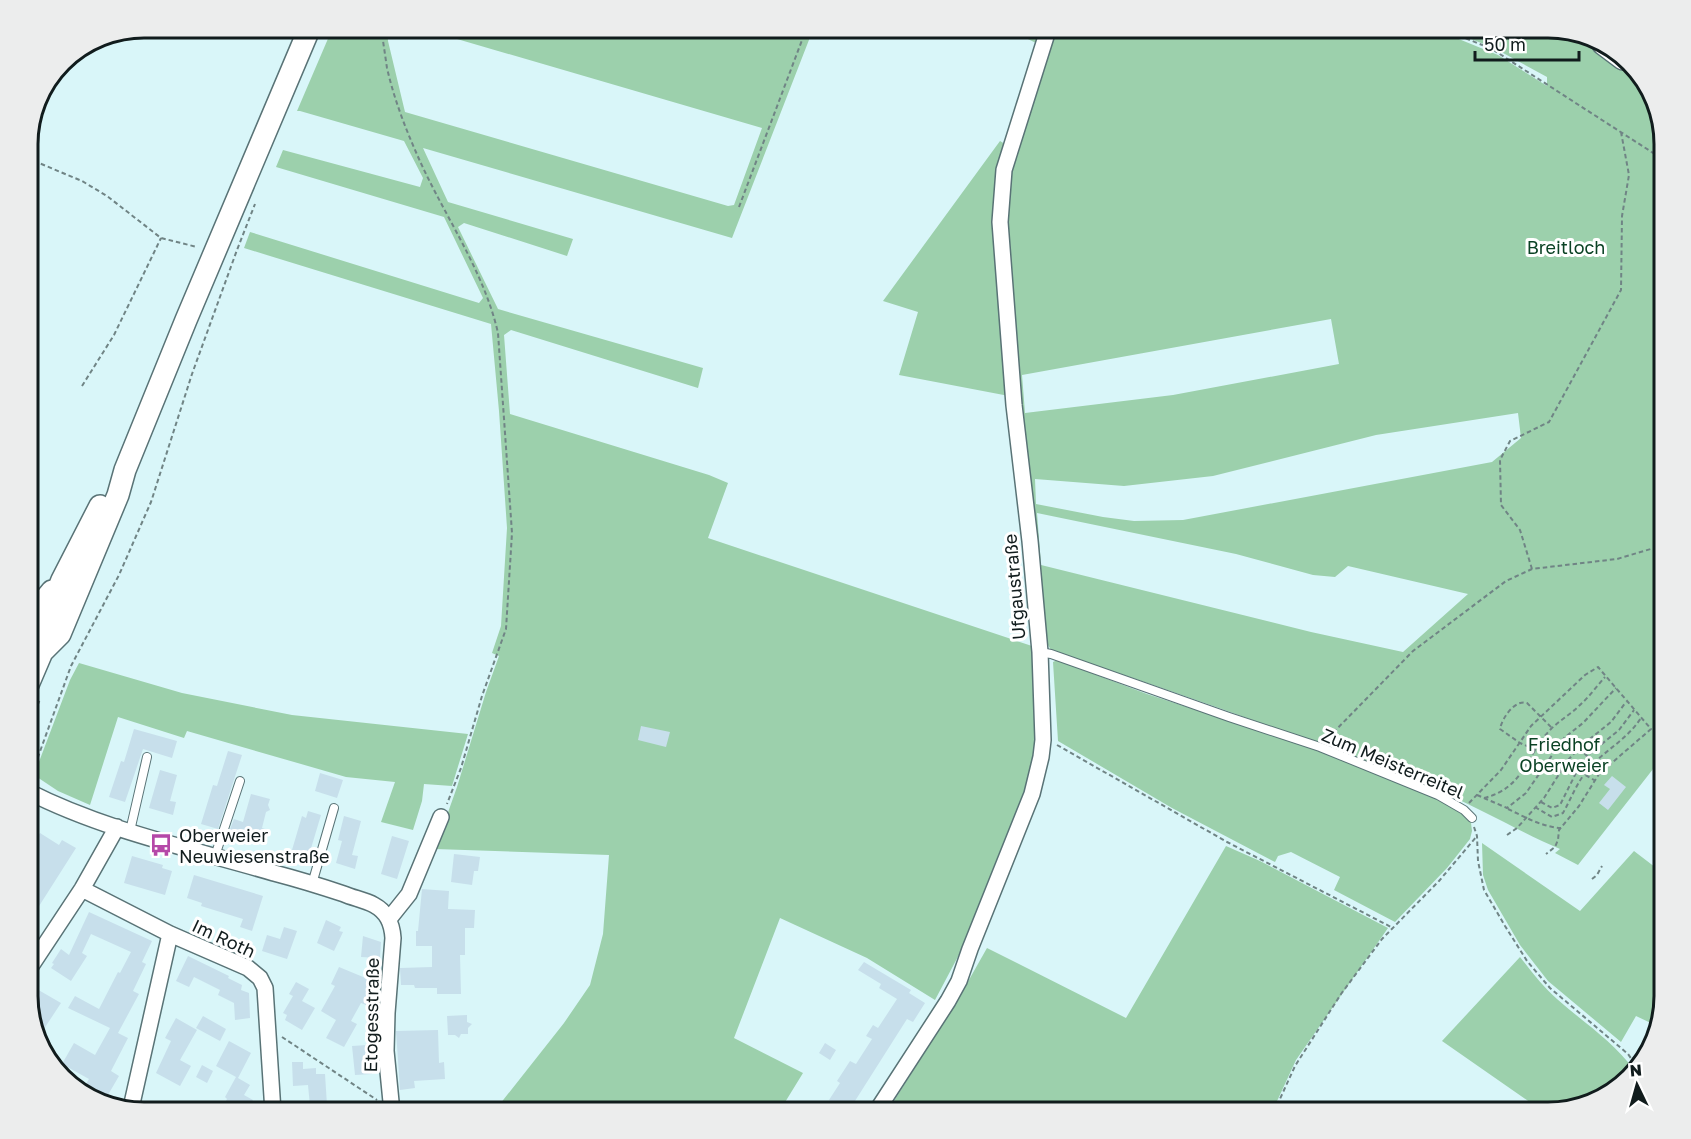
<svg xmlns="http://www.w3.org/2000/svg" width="1691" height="1139" viewBox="0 0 1691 1139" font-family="'Golos Text',sans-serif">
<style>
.green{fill:#9cd0ac;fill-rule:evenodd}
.building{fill:#c7dfeb}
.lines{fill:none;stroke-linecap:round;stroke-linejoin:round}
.lane-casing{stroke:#597376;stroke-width:10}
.street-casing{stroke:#597376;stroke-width:18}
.secondary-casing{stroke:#597376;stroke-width:24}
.path{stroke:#708485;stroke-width:2;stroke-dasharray:4.5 3;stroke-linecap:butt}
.lane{stroke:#fff;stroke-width:8}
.street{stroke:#fff;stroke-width:15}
.secondary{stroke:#fff;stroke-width:21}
.labels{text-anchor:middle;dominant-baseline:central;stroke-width:6;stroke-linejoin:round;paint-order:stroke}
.park-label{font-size:18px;fill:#0a4224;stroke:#fff}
.street-label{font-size:18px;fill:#111c1d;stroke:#fff}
.poi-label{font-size:18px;fill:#111c1d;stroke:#fff;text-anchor:start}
.rim{fill:none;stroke:#111c1d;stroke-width:3}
</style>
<rect width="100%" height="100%" fill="#d9f6f9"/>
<!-- green -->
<path class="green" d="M333,27H387L388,41L405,112L728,206L734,205L762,128L416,27H776L799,33L801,27H814L732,238L423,148L448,202L573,239L567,256L464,223L458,227L498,309L703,368L698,388L511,330L504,335L510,414L709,475L728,483L708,538L1032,646L1039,731L1035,766L962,949L935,1000L867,958L780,918L734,1038L803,1073L779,1112H475L476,1108L500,1104L564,1023L590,985L603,934L609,855L435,849L457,787L486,692L499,656L492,653L501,626L507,528L499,411L491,324L244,248L250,232L479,303L483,298L444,217L276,167L283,150L420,187L423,178L404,141L300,111H297Z
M1003,27H1044L1039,34L1036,43Z
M1052,27H1421L1444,33L1498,55L1547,86V77L1494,48L1440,27H1547L1576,36L1652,92L1664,144V755L1578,865L1555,853L1560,849C1520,832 1482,809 1441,792C1313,739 1182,695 1051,650L1045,640L1018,378L1007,242V195L1017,147ZM1331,319L1339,364L1173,395L1025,413L1022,375ZM1518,413L1521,438L1492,462L1183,520L1134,521L1103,517L1036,504L1035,479L1124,486L1213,476L1376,435ZM1037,513L1236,554L1313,575L1335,577L1348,566L1468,594L1403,652L1311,632L1041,565Z
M1000,141L1005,144L1009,396L899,375L918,312L883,301Z
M1057,660L1147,694L1319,750L1419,791L1460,810L1467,815L1471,823L1472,831L1470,839L1447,868L1395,922L1334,890L1340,877L1291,852L1278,856L1275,862L1172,808L1058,741L1053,662Z
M79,663L182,693L292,715L468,734L452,786L424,784L422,801L413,830L381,822L395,782L346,777L187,731L184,738L118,717L90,805L58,791L34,775L70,680Z
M1482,843L1580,911L1634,851L1664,874V956L1655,967L1664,977V995L1655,1025L1636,1016L1621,1042L1548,981L1520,945L1488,890L1483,875Z
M1226,846L1260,861L1388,928L1296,1060L1272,1112H887L957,1001L987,948L1126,1018Z
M1520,957C1532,972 1543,987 1557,999C1584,1023 1613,1041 1634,1070L1605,1097L1544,1112L1442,1041Z"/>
<!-- building -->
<path class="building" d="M641,726L670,732L666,747L638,740Z
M134,729L177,741L172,758L143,749L125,802L109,797L121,761L124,762Z
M228,751L242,755L218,829L201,824L213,785L217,786Z
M160,770L177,775L170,801L176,802L173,815L149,808Z
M320,773L343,780L337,798L315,791Z
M1612,776L1626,787L1608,810L1599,803L1610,789L1604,785Z
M251,794L270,799L268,805L270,810L266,812L262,828L268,830L264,842L229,832L234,819L243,822Z
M308,811L321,815L309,855L292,850L302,816L306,818Z
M344,816L361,821L352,855L358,856L355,869L336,863L342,841L338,840Z
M40,833L59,845L62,840L76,848L27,925V853Z
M392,836L409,841L397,879L381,874Z
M454,854L480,857L478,871H474L472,885L451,882Z
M132,856L163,865L162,868L172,871L165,895L124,883Z
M194,875L263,896L252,931L240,927L243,919L201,906L202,903L187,898Z
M422,889L449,891L448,909L475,910L474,928H465V955H460L461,994H437V988H415L414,985H401L400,968L432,967V946H416V931H418Z
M89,912L152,941L142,962L146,964L133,991L139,994L118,1033L128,1038L111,1071L119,1076L105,1100L83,1089L89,1079L62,1064L74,1043L95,1055L110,1028L68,1008L75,996L99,1009L118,972L120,973L131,952L91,934L82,953L87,956L71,981L51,968L54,964L52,963L61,949L69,955Z
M326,920L341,927L339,931L343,932L334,951L317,943Z
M284,927L297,931L287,959L262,951L267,935L280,939Z
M363,936L381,942L380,958L361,957Z
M188,956L229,976L228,978L242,985L241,990L249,993L250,1018L235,1020L234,1003L218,995L220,990L194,977L189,987L176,981Z
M864,962L911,990L909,993L925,1003L913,1022L907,1019L848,1112H825L832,1102L829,1100L840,1083L837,1081L850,1061L856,1064L872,1039L866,1036L873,1025L878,1028L897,999L879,988L881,984L858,970Z
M339,967L380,984L371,1007L361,1003L351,1021L357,1024L344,1047L326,1038L336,1020L321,1011L335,986L331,984Z
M296,982L309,989L302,1001L315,1008L302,1030L285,1020L287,1015L283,1013L293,996L289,994Z
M35,988L61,1003L38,1038L27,1002Z
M467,1015V1022L472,1024L468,1028V1034H461L459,1038L455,1035H448L447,1016Z
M203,1016L226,1029L220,1041L196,1028Z
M176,1018L197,1030L180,1060L191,1066L180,1086L156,1073L171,1041L165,1038Z
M438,1030L439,1063L444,1062L445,1079L414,1081L415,1088L400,1090L396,1031Z
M229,1041L251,1053L238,1078L250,1085L244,1095L253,1100L246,1112H220L227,1099L225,1097L236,1077L216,1066Z
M825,1043L836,1050L830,1060L819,1053Z
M367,1045V1051H370L372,1074L355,1075L352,1046Z
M292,1062H303V1069L316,1068V1074H325L327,1105L310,1106L308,1085L293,1086Z
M202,1065L213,1071L207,1083L196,1077Z"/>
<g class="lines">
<!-- lane casing -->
<g class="lane-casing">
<path id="lane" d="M1040,652L1051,654L1229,717L1320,747L1438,795L1464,810L1472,818
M130,831L147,757
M215,856L240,781
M312,884L334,808"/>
</g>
<!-- street casing -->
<g class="street-casing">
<path id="street" d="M27,635L42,652
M27,791C103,830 192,849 274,873C297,879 320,886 344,894C353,898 365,900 374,905C387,912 392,923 393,938L387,1013L386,1051L392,1112
M82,889L170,934L248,968L260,978L265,988L273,1112
M389,919L409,894L441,817
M27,972L82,889L117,827
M131,1108L170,934
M876,1112L948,1001L959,981L970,949L1032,794L1041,757L1043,740L1040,652L1030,541L1014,405L1000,222L1004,170L1049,27"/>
</g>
<!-- secondary casing -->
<g class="secondary-casing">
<path id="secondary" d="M1603,44L1623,59
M27,616L38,608L52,591
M42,652L60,634L118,495L125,470L186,320L310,27
M27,687L42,652V630L62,580L100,506"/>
</g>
<!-- path -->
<path class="path" d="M381,27C383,41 385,54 387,68C394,99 406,130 419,159C445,217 484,271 498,333L512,533L506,629L482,696L461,768L447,804
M1016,27L1032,35
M1438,27L1492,49L1664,160
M27,158L82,181L107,196L161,238L197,247
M739,207L807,27
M82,386L114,335L161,238
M1532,569L1520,530L1501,505L1500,460L1510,441L1549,422L1621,290L1622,216L1629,175L1621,132
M27,733L40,699
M1328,738L1413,651L1506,581L1532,569L1617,559L1654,548L1664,543
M1057,745L1227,842L1393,928
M1579,748L1587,756L1619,730L1634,710
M1536,750L1520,743L1500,729C1502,718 1515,699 1527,703L1552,728
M27,755L34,768
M1587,756L1602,771
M1566,764L1594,780
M28,778L34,768L71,666L119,575L151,502L192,374L237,250L255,204
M1477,795L1507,808L1526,793L1564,738L1583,723L1616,688
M1484,798C1525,788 1526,754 1551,729C1560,720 1571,714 1580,705C1589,697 1597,686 1605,677
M1541,802L1552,808L1560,805L1577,771
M1469,803L1501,770L1531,726L1585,675L1598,667L1651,729L1599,774L1579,806L1559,830L1558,840L1555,847L1546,854
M1535,807L1552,817L1563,813C1572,797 1579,777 1593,764C1609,748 1628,738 1641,718
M1508,809C1525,817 1542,827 1561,828
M1474,827L1477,836L1478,861L1484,890L1505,926L1527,961L1550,988L1628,1054L1637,1067
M1507,835L1517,828L1544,798L1568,760L1581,746L1611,722L1626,702
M1592,879L1597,875L1602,866
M282,1037L377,1100
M1274,1112L1295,1066L1341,994L1382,939L1439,881L1477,836"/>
<!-- lane -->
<use href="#lane" class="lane"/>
<!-- street -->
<use href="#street" class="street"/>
<!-- secondary -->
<use href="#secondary" class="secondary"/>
</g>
<!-- icons -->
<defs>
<g id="bus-bare" transform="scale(1.8)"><path d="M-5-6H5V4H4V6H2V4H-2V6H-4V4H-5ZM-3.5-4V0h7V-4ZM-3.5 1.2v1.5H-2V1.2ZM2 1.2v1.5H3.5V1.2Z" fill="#b548a8" stroke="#fff" stroke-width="2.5" paint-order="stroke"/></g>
</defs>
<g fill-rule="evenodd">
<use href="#bus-bare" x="161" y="845"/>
</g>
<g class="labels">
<!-- park labels -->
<g class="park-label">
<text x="1566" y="247">Breitloch</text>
<text x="1564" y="744">Friedhof<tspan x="1564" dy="21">Oberweier</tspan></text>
</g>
<!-- street labels -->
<g class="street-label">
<text transform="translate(1014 587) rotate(-95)">Ufgaustraße</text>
<text transform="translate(1393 763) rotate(23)">Zum Meisterreitel</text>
<text transform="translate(224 938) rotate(25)">Im Roth</text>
<text transform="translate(371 1015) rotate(-89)">Etogesstraße</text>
</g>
<!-- poi labels -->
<g class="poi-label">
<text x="179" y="835">Oberweier<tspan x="179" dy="21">Neuwiesenstraße</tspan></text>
</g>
</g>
<!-- crop -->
<path d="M0 0H1691V1139H0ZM144 38H1548A106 106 0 0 1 1654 144V996A106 106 0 0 1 1548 1102H144A106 106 0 0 1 38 996V144A106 106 0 0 1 144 38Z" fill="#eceded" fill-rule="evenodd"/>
<path class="rim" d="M144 38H1548A106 106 0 0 1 1654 144V996A106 106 0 0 1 1548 1102H144A106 106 0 0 1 38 996V144A106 106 0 0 1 144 38Z"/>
<!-- north arrow -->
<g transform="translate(1637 1085) rotate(355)" stroke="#ffffff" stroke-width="4.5" paint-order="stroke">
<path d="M0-4.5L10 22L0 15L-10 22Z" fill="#111c1d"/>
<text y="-9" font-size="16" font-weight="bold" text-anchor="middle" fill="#111c1d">N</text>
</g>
<!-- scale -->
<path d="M1475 51v9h104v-9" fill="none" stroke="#111c1d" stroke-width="3"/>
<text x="1484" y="51" font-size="18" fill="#111c1d" stroke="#ffffff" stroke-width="4.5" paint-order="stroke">50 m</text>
</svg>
